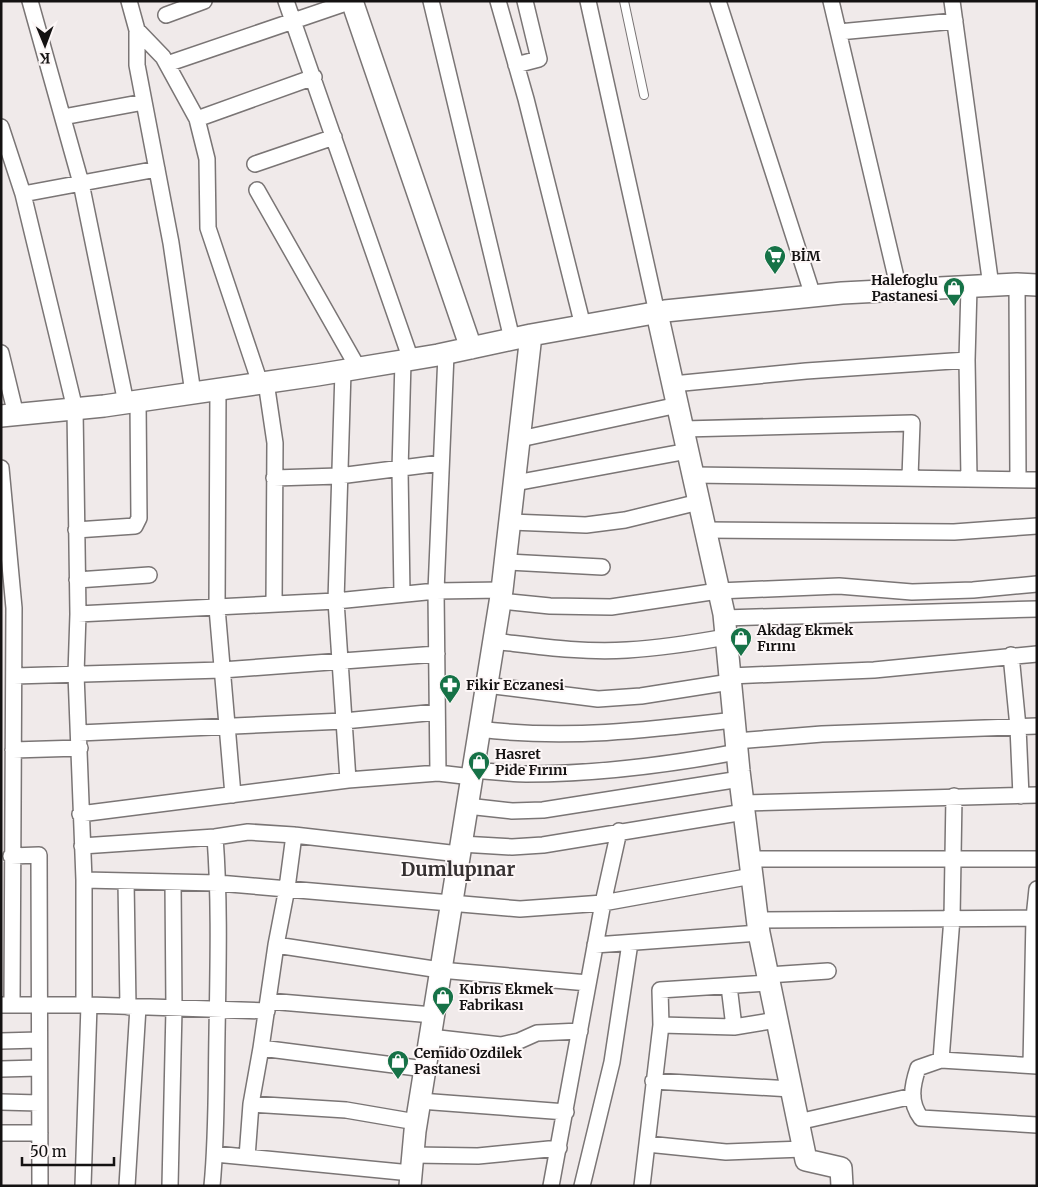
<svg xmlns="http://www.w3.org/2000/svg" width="1038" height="1187" viewBox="0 0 1038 1187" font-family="Merriweather,serif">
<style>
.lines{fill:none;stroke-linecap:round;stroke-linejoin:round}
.lane-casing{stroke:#7a7575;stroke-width:10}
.street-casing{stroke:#7a7575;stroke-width:18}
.secondary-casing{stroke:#7a7575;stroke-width:24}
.lane{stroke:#fff;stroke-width:8}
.street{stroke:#fff;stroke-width:15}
.secondary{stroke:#fff;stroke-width:21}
.labels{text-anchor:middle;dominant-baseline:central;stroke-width:4;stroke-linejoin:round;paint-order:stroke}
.poi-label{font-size:14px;font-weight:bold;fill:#141212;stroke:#fdf7f7;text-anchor:start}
.district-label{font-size:19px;font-weight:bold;fill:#353031;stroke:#fdf7f7}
</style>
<rect width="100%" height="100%" fill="#f0eaea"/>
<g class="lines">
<!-- lane casing -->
<g class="lane-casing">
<path id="lane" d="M624,1L644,95"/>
</g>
<!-- street casing -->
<g class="street-casing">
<path id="street" d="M30,1L81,183L126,403
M129,1L137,30V65L171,243L193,393
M286,1L411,360
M431,1L512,339
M498,1L526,99L583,326
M588,1L657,313
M718,1L813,296
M831,1L899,290
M952,1L991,286
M166,15L204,1
M137,30L163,57L197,119L207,159L208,228L260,383
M839,32L955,21
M167,64L352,1
M516,65L539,59L525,1
M63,117L144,102
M197,119L314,77
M1,127L23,194L75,409L78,614L76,674L84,880V1005
M255,164L334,137
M257,190L358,368
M23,194L157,169
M1017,284L1018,479
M1,353L16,415
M343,371L336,601L348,780
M266,382L275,443L274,604
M673,384L806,371L967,360
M218,389L217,608L233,795
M683,429L912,423L910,477
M520,439L678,405
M1,468L14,608L12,1005
M693,475L1037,480
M274,478L339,476L441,463
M969,478L967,360L969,287
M515,483L688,451
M511,522L586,525L625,520L699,502
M76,530L135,526L139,518L138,401
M705,530L954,532L1037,526
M506,562L602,567
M77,580L149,575
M402,594L400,470L403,361
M500,601L550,606L611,607L718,591L839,586L912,592L973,590L1037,584
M78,614L336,601L436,591L502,590
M724,618L1037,609
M493,641C537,646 582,653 627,650C660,648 693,643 726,637
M1011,655L1018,727L1021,796
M14,676L222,670L437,654
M730,676L874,670L1037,654
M486,685L598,699L641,696L730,682
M479,729C565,740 649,730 734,720
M79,733L344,721L437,712
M736,741L822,734L1037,726
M13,750L80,748
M473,770C490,771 509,774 526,774C597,774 667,765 737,752
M438,773L436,591L446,354
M743,803L1037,795
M467,806L512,811L543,810L740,779
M80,814L348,780L438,773L472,777
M461,844L512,847L543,845L744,812
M82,846L215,837L248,832L294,835L459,854
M11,856L39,855L40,1186
M750,859H1037
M84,880L218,883L520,909L603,903L752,876
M126,881L128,1007
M758,920L1037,918
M276,945L440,970L588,983
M595,945L759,933
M768,975L828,971
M729,986L734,1027
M268,1001L433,1015
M1,1005H89L267,1011
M661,1025L734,1027L777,1020
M430,1037L501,1045L519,1041L537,1033L580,1031
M1,1041L39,1040
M261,1048L425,1069
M941,1060L952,918L954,796
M1031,1065L1034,918L1037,889
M1037,1066L941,1060L918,1068C912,1086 909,1102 921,1118L1037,1125
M1,1069L39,1068
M653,1081L791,1089
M420,1101L566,1112
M1,1102L39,1103
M251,1104L346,1110L416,1122
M798,1122L913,1096
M1,1133H40
M647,1144L726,1152L804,1149
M215,1154L411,1173
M413,1155L478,1156L559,1148
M247,1157L251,1104L261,1048L276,945L287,888L294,835
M83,1186L89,1005
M127,1186L138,1007
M170,1186L174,1009L173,882
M212,1186C217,1135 216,1085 217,1034C218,969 220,903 215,837
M551,1186L603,903L619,831
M582,1186L612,1062L630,943
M642,1186L661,1025L660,990L769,983"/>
</g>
<!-- secondary casing -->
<g class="secondary-casing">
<path id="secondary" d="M352,1L471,348
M657,313L724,614L739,771L759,933L806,1160L841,1168L842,1186
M1,416L104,406L317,375L438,355L531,335L665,311L842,293L1017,284L1037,285
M410,1186L415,1131L502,590L531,335"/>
</g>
<!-- lane -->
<use href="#lane" class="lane"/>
<!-- street -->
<use href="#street" class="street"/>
<!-- secondary -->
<use href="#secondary" class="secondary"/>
</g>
<!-- icons -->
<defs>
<g id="supermarket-pin" transform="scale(1.125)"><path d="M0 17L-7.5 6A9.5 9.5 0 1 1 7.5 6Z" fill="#167247" stroke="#fdf7f7"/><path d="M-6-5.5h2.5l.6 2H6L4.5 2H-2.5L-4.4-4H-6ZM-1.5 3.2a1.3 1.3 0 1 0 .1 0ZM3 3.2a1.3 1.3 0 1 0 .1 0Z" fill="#fff"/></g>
<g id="shop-pin" transform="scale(1.125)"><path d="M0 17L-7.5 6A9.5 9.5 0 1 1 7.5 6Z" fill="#167247" stroke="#fdf7f7"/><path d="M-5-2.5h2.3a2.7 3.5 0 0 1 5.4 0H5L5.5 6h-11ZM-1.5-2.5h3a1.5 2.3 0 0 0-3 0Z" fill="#fff"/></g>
<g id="pharmacy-pin" transform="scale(1.125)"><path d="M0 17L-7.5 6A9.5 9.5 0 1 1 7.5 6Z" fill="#167247" stroke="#fdf7f7"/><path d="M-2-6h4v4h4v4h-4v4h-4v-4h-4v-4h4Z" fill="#fff"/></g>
</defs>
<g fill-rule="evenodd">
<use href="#supermarket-pin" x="775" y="256"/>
<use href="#shop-pin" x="954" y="288"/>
<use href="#shop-pin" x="741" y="638"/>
<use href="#pharmacy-pin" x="450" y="685"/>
<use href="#shop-pin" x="479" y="762"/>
<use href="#shop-pin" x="443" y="997"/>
<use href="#shop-pin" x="398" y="1061"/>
</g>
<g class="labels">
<!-- poi labels -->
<g class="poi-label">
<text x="791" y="256">BİM</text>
<text x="938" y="280" text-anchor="end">Halefoglu<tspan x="938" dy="16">Pastanesi</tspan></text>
<text x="757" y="630">Akdag Ekmek<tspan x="757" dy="16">Fırını</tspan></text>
<text x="466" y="685">Fikir Eczanesi</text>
<text x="495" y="754">Hasret<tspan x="495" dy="16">Pide Fırını</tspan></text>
<text x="459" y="989">Kıbrıs Ekmek<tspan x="459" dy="16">Fabrikası</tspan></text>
<text x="414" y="1053">Cemido Ozdilek<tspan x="414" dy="16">Pastanesi</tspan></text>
</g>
<!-- district labels -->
<g class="district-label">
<text x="458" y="869">Dumlupınar</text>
</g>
</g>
<!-- border -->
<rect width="1038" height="1187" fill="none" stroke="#141212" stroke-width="5"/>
<!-- north arrow -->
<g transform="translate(45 45) rotate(179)" stroke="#fdf7f7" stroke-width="4" paint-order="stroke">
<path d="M0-4L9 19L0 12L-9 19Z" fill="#141212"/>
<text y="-8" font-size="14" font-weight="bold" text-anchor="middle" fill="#141212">K</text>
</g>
<!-- scale -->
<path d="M22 1157v8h92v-8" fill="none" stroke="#141212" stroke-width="2.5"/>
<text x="30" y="1157" font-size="15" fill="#141212" stroke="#fdf7f7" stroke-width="4" paint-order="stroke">50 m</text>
</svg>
